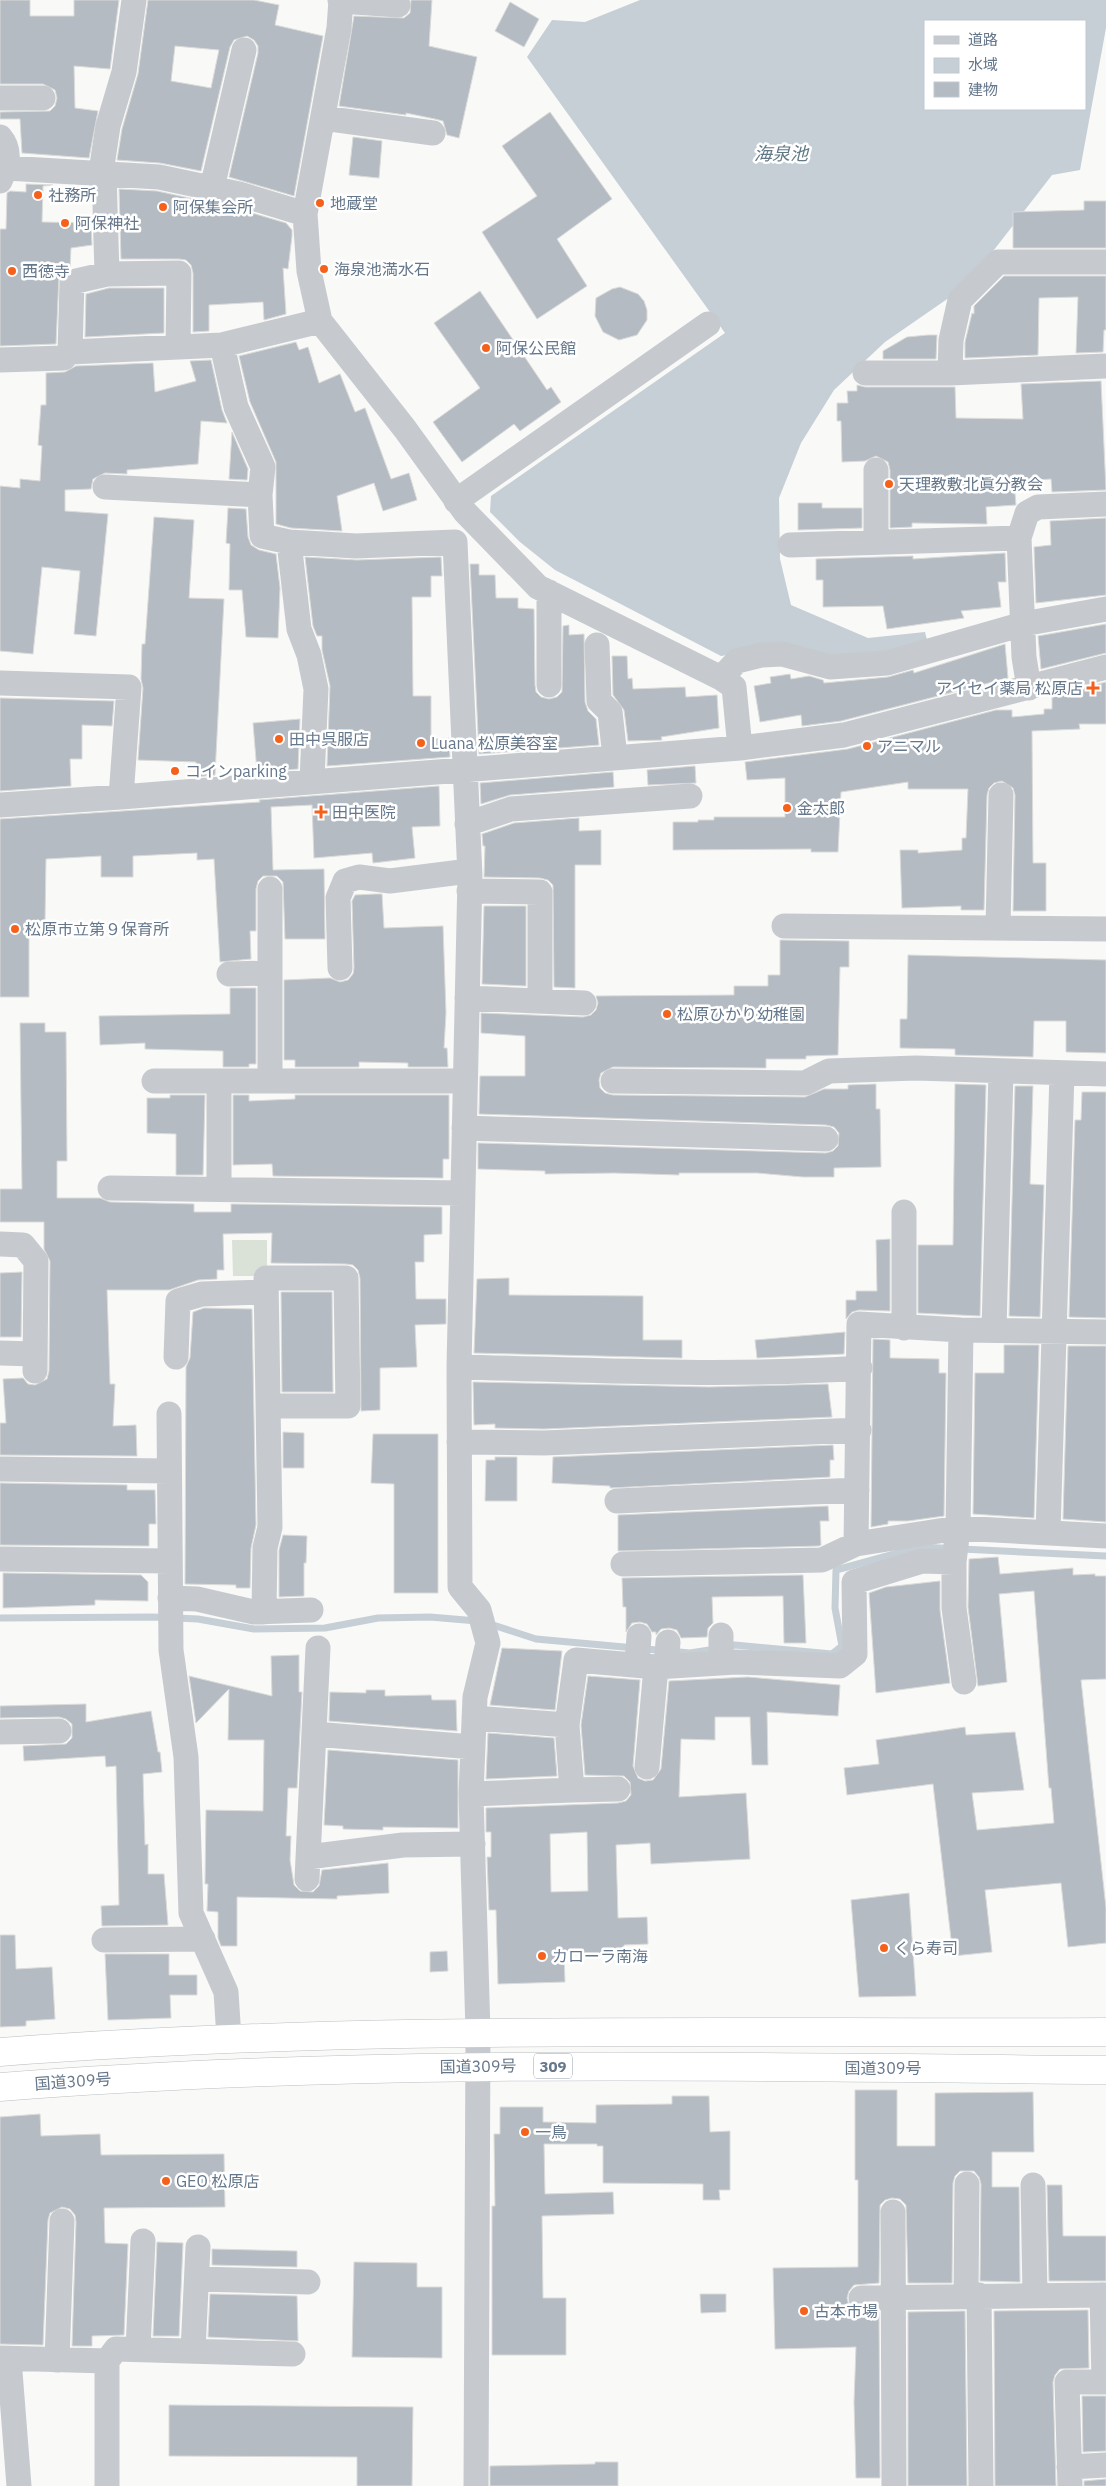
<svg xmlns="http://www.w3.org/2000/svg" width="1106" height="2486" viewBox="0 0 1106 2486" font-family="'IBM Plex Sans','Noto Sans JP',sans-serif">
<style>
.green{fill:#dae2d7}
.water{fill:#c5cfd5;fill-rule:evenodd}
.lines{fill:none;stroke-linecap:round;stroke-linejoin:round}
.stream{stroke:#c5cfd5;stroke-width:7}
.building{fill:#b4bbc2;stroke:#dbdbd9;fill-rule:evenodd}
.highway-casing{stroke:#bbbec2;stroke-width:29}
.minor{stroke:#c6cacf;stroke-width:25}
.highway{stroke:#fff;stroke-width:28}
.poi-dot{fill:#f5601b;stroke:#fff;stroke-width:2}
.labels{text-anchor:middle;dominant-baseline:central;stroke-width:5;stroke-linejoin:round;paint-order:stroke}
.shield{fill:#fff;stroke:#93a0ae;stroke-width:1}
.shield-label{font-size:15px;font-weight:bold;fill:#65778b}
.poi-label{font-size:16px;fill:#65778b;stroke:#fff;text-anchor:start}
.street-label{font-size:16px;fill:#65778b;stroke:#fff}
.water-label{font-size:18px;font-style:italic;fill:#617986;stroke:#fff}
</style>
<rect width="100%" height="100%" fill="#f9f9f7"/>
<!-- green -->
<path class="green" d="M232,1240H267V1265L257,1276H233Z"/>
<!-- water -->
<path class="water" d="M640,0H1106V28L1080,170L1052,175L966,286L885,342L834,390L801,443L779,498L780,559L791,605L868,638L925,632L928,644L857,660L764,649L721,656L555,570L520,542L490,512L491,496L725,333L527,57L552,20L585,22ZM925,21H1085V109H925Z"/>
<g class="lines">
<!-- stream -->
<path class="stream" d="M0,1618L153,1617L198,1619L254,1629L325,1628L378,1618L430,1617L477,1621
M490,1624L536,1639L690,1653L716,1649
M726,1647L735,1645L832,1654L842,1646L835,1608L836,1570L920,1547L1106,1556"/>
</g>
<!-- building -->
<path class="building" d="M0,0H30V16H74V0H119L110,69L74,66L75,108L98,111L89,158L22,153L20,119H0V112L50,111L55,106L57,98L55,90L43,84H0Z
M148,0H254L279,5L275,25L323,36L294,196L229,177L258,53V46L254,40L247,36L234,40L230,47L201,171L160,163L117,160L122,129L138,74ZM175,46L219,50L211,88L171,81Z
M411,0H432L429,46L477,57L459,138L447,135L443,121L435,119L406,113V115L339,106L354,16L404,18L410,13Z
M510,2L539,19L524,47L495,31Z
M550,112L612,199L557,239L587,286L537,319L482,232L537,196L502,146Z
M353,137L382,141L379,178L349,175Z
M26,184L53,185L43,186L42,222L91,223L92,245L71,248L70,268L59,276L56,344L0,346V229H6L7,193L10,191L26,192Z
M119,189L157,191L235,208L286,223L292,230V236L288,269L283,268L286,314L264,320L263,302L209,305V331L193,332V273L191,265L186,260L179,259H121Z
M1084,201H1106V248H1013V212L1084,210Z
M1004,276H1106V330H1104L1103,352L1076,353L1078,297L1039,298L1038,355L965,358V342L972,313L974,314V306Z
M620,287L638,294L644,301L647,310V320L637,335L619,340L603,332L595,316L596,298L612,289Z
M109,288H164V333L85,337L86,294Z
M480,291L547,390L551,387L561,402L520,431L514,424L462,462L433,422L480,388L434,323Z
M928,335H937L936,359H883V351L907,337Z
M296,342L299,350L308,347L319,383L340,374L355,412L365,408L391,479L409,473L417,500L383,511L374,483L337,496L342,531L291,528L276,524V462L250,402L239,356Z
M211,360L222,410L227,423L201,421L198,464L127,470V474L105,473L93,479L91,489L65,490V511L108,514L96,636L74,634L80,571L42,567L33,654L0,651V486L20,488V479L40,481L42,446L38,445L41,405H46V373L65,372L76,366L153,363L155,392L196,381L190,361Z
M1101,381L1106,490L1052,492L1051,479L1014,482L1016,505L986,507L987,524L912,523V527L890,528V470L888,462L876,456L865,461L842,462L841,421H837V403H848L847,391H857V385L865,387H955L956,418L1023,419L1021,384Z
M232,432L248,469L247,480L229,479Z
M798,503H822V508H862V528L798,530Z
M228,508L246,509L248,537L251,545L259,550L276,554L280,588L278,638L246,637L242,590H229L230,544L226,543Z
M154,517L194,520L189,598L224,599L215,775L195,777L196,762L138,760L143,688L141,679L142,644H145Z
M1106,518V595L1036,603L1034,547L1051,545L1050,521Z
M1005,553L1006,582H998L1001,607L961,611L964,618L887,629L883,606L823,607V580H816V559L913,556V559Z
M305,557L357,560L441,557L442,576H431V597H412L413,696H431V739L449,738L450,757L327,766L330,686L322,650V636H317L313,626Z
M470,564H479V575H495L496,598H518V608L534,609L535,685L536,692L541,697L549,699L557,697L562,692L563,626L569,625V635L584,634L585,702L588,711L596,719L599,745L479,754Z
M1106,624V653L1041,669L1038,636Z
M1005,644L1008,678L841,721L802,726L801,715L760,722L754,686L771,683L770,677L790,674L791,679L809,676L823,680L824,683L888,677L913,670L914,673Z
M612,656H627L628,679L632,678L633,689L685,687L686,697L717,695L719,728L661,737L662,740L628,741L624,710L613,695Z
M1106,682V724H1079L1080,729L1032,731L1033,863H1046V911H1013L1015,795L1013,788L1002,781L994,783L989,788L987,795L984,910H961V906L902,908L900,850H918V853L962,850V838H966L968,789H908V782L841,792L838,852H811V849L673,850V822H698V820H714V817H785V778L747,780L745,762L848,749L996,710H1012V717L1044,714V709H1052V696Z
M0,698L114,701L112,726L82,725V759H70L71,786L0,791Z
M300,719L298,769L257,772L253,723Z
M695,766L696,783L648,785L647,770Z
M613,772L614,787L510,795L481,804L480,783Z
M439,786L440,826L412,827L415,858L373,863L372,853L314,858L312,805L271,807L273,870L324,869L325,939H285L283,882L277,876H263L258,881L256,889V931H250L251,959L220,962L214,859L197,860V853L133,856V877H101V856L46,859L45,921H29V997H0V819L260,802L259,800Z
M579,818V831L601,830V865H575V988L554,987L553,885L548,880L540,878L484,877L485,846H483L482,834L514,823Z
M375,894H382L384,928L443,926L446,1013L444,1048H447L448,1067H408V1063L359,1062V1067H295V1060H284V980L330,978L340,982L348,980L353,974L354,968L352,901L355,895Z
M484,906H526V986L482,984Z
M780,940L849,941V967H840L838,1055L806,1056V1059H766V1068L613,1067L601,1073L599,1080L600,1088L605,1093L613,1095L805,1097L824,1089H848V1085L876,1084V1109H880L881,1167L834,1168V1177H803L757,1173H679V1175L614,1173L545,1174V1171L478,1169V1143L826,1153L833,1151L838,1146L839,1133L834,1127L826,1125L479,1114L480,1076H525V1036L481,1033V1013L583,1017L591,1015L596,1010L598,1003L596,996L734,995V986H768V975H780Z
M908,955L1106,960V1053L1066,1052V1021H1034L1033,1057L955,1055V1049L900,1048V1019H907Z
M230,988H256V1064H249V1067H223V1051L145,1049V1043L100,1045L99,1016L230,1014Z
M20,1023H45V1032H66L67,1161H57V1198H100L110,1202L194,1204V1212H231V1204L442,1207V1234L424,1235V1262H415L416,1299H446V1324L415,1325L417,1367L380,1368V1410L361,1411L360,1278L358,1270L353,1265L346,1264L271,1263L272,1233L223,1234L224,1270H217V1279L198,1280L169,1290H107L110,1384H115L113,1426L136,1425L137,1456L0,1455V1423H6L3,1379L23,1378L28,1384L35,1385L47,1379L49,1371L50,1261L44,1249V1222H0V1189H22Z
M955,1084L986,1085L980,1316L918,1313V1245H953Z
M1015,1086H1033L1030,1184L1044,1185L1040,1317L1009,1316Z
M1082,1092H1106V1318L1069,1317L1075,1120H1081Z
M170,1095H205L203,1175H176V1134L147,1133V1098H170Z
M233,1095H249V1101L295,1099V1095H449V1159H443V1178L273,1176L272,1164L233,1165Z
M890,1239V1311L859,1310L852,1312L846,1319V1300H856V1291H877L876,1240Z
M22,1272L21,1337H0V1273Z
M509,1278V1295L643,1296V1340H682V1358L474,1353L477,1279Z
M281,1292H332L333,1392H282Z
M204,1308L252,1309L256,1525L251,1548L250,1588H236V1585L185,1584L186,1367L190,1358L193,1312Z
M845,1332L844,1354L757,1358L755,1340Z
M873,1339L890,1340V1358L939,1359V1373H946L944,1516L908,1521H888V1524L871,1527Z
M1004,1345H1039L1034,1518L973,1514L975,1373H1004Z
M1068,1346H1106V1522L1063,1519Z
M473,1382L709,1387L828,1384L832,1417L544,1429L495,1428V1424L474,1425Z
M283,1432L304,1433V1468H283Z
M373,1434H438V1593H394V1484L371,1483Z
M833,1445L834,1460H830V1477L610,1488V1486L552,1483L553,1457Z
M495,1457H517V1501H485L486,1460H495Z
M0,1483L127,1485V1490H155L156,1524H149V1546L0,1545Z
M828,1506L829,1521H820L821,1545L819,1546L618,1551V1515Z
M283,1535L307,1536L306,1563H304V1596L279,1597V1550Z
M998,1557L1000,1574L1073,1568V1575L1095,1574V1576H1106V1679L1081,1680L1106,1908V1943L1068,1947L1061,1883L985,1890L992,1952L953,1956L933,1784L847,1795L844,1768L879,1764L876,1740L965,1727L966,1735L1015,1732L1024,1790L972,1793L977,1830L1054,1823L1051,1788H1049L1034,1591L999,1594L1007,1682L978,1686L968,1607L969,1559Z
M3,1573L141,1575L148,1582V1601L95,1600V1605L3,1608Z
M803,1575L806,1643H784L783,1596L712,1597L713,1623L708,1628L707,1637L681,1638L677,1630L669,1628L661,1629L656,1635V1632H652L647,1624L640,1622L632,1623L626,1632V1607H623L622,1578Z
M940,1581V1610L950,1683L876,1693L869,1593L886,1587Z
M502,1648L562,1651L555,1710L490,1705Z
M299,1655V1692H302L297,1788H288L286,1836H291L290,1860L294,1885L300,1891L313,1892L319,1886L322,1870L388,1863L389,1893L337,1896V1899L237,1897V1946H221L218,1938V1912L207,1911L208,1884H205L206,1810L263,1811L264,1740H228L229,1689L196,1723L189,1676L272,1696L271,1656Z
M588,1676L640,1680L633,1766L638,1778L645,1781L653,1780L661,1769L669,1681L748,1677L840,1685L838,1716L767,1712L768,1765H752L750,1717H715V1740L681,1739L679,1797L746,1793L750,1859L651,1864L650,1843L616,1845L618,1918L647,1917L648,1944L624,1945V1953L564,1954L565,1982L498,1984L496,1910H489L487,1857H491V1832H486V1808L618,1803L626,1801L631,1795L630,1782L624,1776L585,1775L581,1725ZM587,1832L588,1891L551,1892L550,1834Z
M366,1690H385V1696L431,1695L432,1700H456L457,1731L329,1721L330,1692L366,1693Z
M86,1704V1722L151,1711L158,1752H160L162,1772L143,1774L145,1845L148,1844V1874H164L168,1925L102,1926L101,1906L119,1905L116,1766L106,1767L105,1756L24,1761L23,1746L66,1744L72,1738V1724L66,1719L59,1717L0,1718V1706Z
M488,1733L554,1738L557,1776L486,1779Z
M328,1750L458,1760V1828L383,1827V1830L343,1829V1826L324,1825Z
M909,1893L916,1996L859,1997L851,1900Z
M0,1935H15L16,1969L52,1967L55,2019L26,2021V2026L0,2027Z
M447,1951L448,1971L430,1972V1952Z
M105,1954H169V1975H197V1995H170L171,2018L108,2020Z
M855,2090H897V2146H935V2093L1033,2092L1034,2152H992V2187H1019L1020,2282L980,2281L981,2184L979,2177L974,2171H960L955,2176L953,2183L952,2283H908L906,2205L900,2199L892,2198L885,2200L880,2205L879,2283L854,2285L849,2291L847,2298L849,2306L854,2311L879,2312L880,2478H856L854,2402L856,2347L775,2349L773,2268L858,2267V2180H855Z
M672,2096H709L710,2132L730,2131V2190H719L720,2200H703V2184L603,2183V2146H597V2144H544L545,2194L613,2192L614,2214L542,2216L543,2298H566V2355H492V2206H495L494,2134H500V2107H543V2122L596,2123V2105L672,2104Z
M40,2114L41,2136L100,2134L101,2155L224,2154L225,2207L104,2208L105,2243L128,2244L124,2335L92,2336V2346H72L76,2222L75,2215L70,2209L62,2207L50,2213L48,2220L43,2345L0,2344V2117Z
M1047,2185H1062L1063,2236H1106V2281H1049Z
M157,2242L183,2243L179,2336H153Z
M212,2249L297,2251V2267L212,2265Z
M354,2262L417,2263V2287H442V2358L352,2357Z
M210,2294L297,2296L298,2341L208,2337Z
M700,2294H726V2312L701,2313Z
M1088,2310L1089,2368L1060,2369L1055,2375L1053,2382L1056,2486H995L994,2311Z
M965,2311L967,2486H908V2312Z
M1082,2396H1106V2451L1083,2452Z
M169,2405L413,2407L412,2486H357V2457L169,2456Z
M595,2462H618V2486H490V2466L595,2464Z
M1106,2479V2486H1084V2481Z"/>
<g class="lines">
<!-- highway casing -->
<g class="highway-casing">
<path id="highway" d="M0,2052C368,2024 737,2034 1106,2032
M0,2087C368,2058 737,2067 1106,2070"/>
</g>
<!-- minor -->
<path class="minor" d="M341,0L339,28L305,214L309,271L320,321L405,429L465,512L538,587L721,678L734,687L740,748
M340,1L398,5
M0,98H43
M323,118L433,133
M0,137C12,151 7,166 0,181
M6,168L159,177L239,194L305,214
M101,172L108,126L124,72L134,0
M104,172L107,274L179,273L178,347
M212,188L244,50
M1106,262H998L960,300L951,340L950,373L1106,366
M222,345L236,407L263,467L260,495L262,536L289,542L299,629L309,655L316,689L312,780
M70,352L72,282L107,274
M0,360L64,358L70,352L222,345L320,321
M865,373H950
M876,470V542
M105,487L260,495
M456,501L708,324
M289,542L356,546L455,542L470,876L459,1367L460,1587L479,1610L488,1643L475,1697L471,1794L478,2032L476,2486
M790,545L1019,538
M549,592V685
M597,645L599,701L610,712L615,757
M721,678L737,661L762,655L782,654L830,667L887,663L1023,624L1106,609
M0,683L129,687L121,797
M1029,688L1024,657L1019,538L1027,513L1038,507L1106,504
M0,805L121,797L740,748L844,735L1106,667
M467,824L511,809L690,796
M270,889V1081
M469,891L540,892V1001
M784,926L1106,929
M998,927L1001,795
M340,968L338,898L345,881L359,877L390,881L469,871
M229,974L270,973
M467,998L584,1003
M154,1081H465
M219,1081V1189
M613,1081L805,1083L829,1071L916,1068L1106,1074
M464,1128L826,1139
M110,1188L462,1193
M904,1212V1328
M0,1244L23,1245L36,1261L35,1371
M994,1330L1001,1071
M0,1353L35,1354
M176,1357L178,1301L202,1294L266,1292
M459,1367C592,1370 726,1377 860,1368
M169,1414L171,1650L186,1757L191,1913L226,1992L229,2038
M459,1442L544,1443L859,1430
M0,1469L169,1471
M617,1501L857,1490
M1048,1533L1062,1073
M856,1544L859,1324L961,1330L1106,1332
M0,1559L170,1561
M954,1562V1608L964,1682
M623,1564L822,1560L856,1544L958,1528L1106,1536
M170,1598L197,1599L254,1612L311,1610
M264,1612L265,1548L270,1527L266,1278H346L348,1406H268
M721,1635V1663
M637,1665L639,1636
M666,1667L668,1642
M474,1718L567,1725
M0,1732L59,1731
M314,1734L473,1747
M647,1767L656,1667
M572,1790L618,1789
M471,1794L572,1790L567,1725L576,1660L656,1667L736,1662L840,1666L855,1654L854,1582L922,1561L954,1562L958,1528L961,1330
M308,1857L403,1845L473,1844
M307,1879L318,1648
M104,1940L203,1939
M1033,2185L1035,2295
M893,2212L894,2486
M197,2279L308,2282
M966,2295L967,2184
M979,2295L981,2486
M1102,2295L1104,2382H1106
M861,2298L1106,2295
M138,2349L143,2241
M193,2351L198,2247
M0,2358L107,2361L116,2349L293,2354
M9,2359L19,2486
M57,2360L62,2221
M107,2361V2486
M1069,2467L1106,2465
M1070,2486L1067,2382H1104"/>
<!-- highway -->
<use href="#highway" class="highway"/>
</g>
<!-- markers -->
<g class="poi-dot">
<circle cx="38" cy="195" r="5"/>
<circle cx="320" cy="203" r="5"/>
<circle cx="163" cy="207" r="5"/>
<circle cx="65" cy="223" r="5"/>
<circle cx="324" cy="269" r="5"/>
<circle cx="12" cy="271" r="5"/>
<circle cx="486" cy="348" r="5"/>
<circle cx="889" cy="484" r="5"/>
<path d="M1090.5 680.5h5v5h5v5h-5v5h-5v-5h-5v-5h5z"/>
<circle cx="279" cy="739" r="5"/>
<circle cx="421" cy="743" r="5"/>
<circle cx="867" cy="746" r="5"/>
<circle cx="175" cy="771" r="5"/>
<circle cx="787" cy="808" r="5"/>
<path d="M318.5 804.5h5v5h5v5h-5v5h-5v-5h-5v-5h5z"/>
<circle cx="15" cy="929" r="5"/>
<circle cx="667" cy="1014" r="5"/>
<circle cx="884" cy="1948" r="5"/>
<circle cx="542" cy="1956" r="5"/>
<circle cx="525" cy="2132" r="5"/>
<circle cx="166" cy="2181" r="5"/>
<circle cx="804" cy="2311" r="5"/>
</g>
<g class="labels">
<!-- shield labels -->
<rect class="shield" x="534" y="2053.5" width="38" height="25" rx="4"/>
<g class="shield-label">
<text x="553" y="2066">309</text>
</g>
<!-- poi labels -->
<g class="poi-label">
<text x="48" y="195">社務所</text>
<text x="330" y="203">地蔵堂</text>
<text x="173" y="207">阿保集会所</text>
<text x="75" y="223">阿保神社</text>
<text x="334" y="269">海泉池満水石</text>
<text x="22" y="271">西徳寺</text>
<text x="496" y="348">阿保公民館</text>
<text x="899" y="484">天理教敷北眞分教会</text>
<text x="1083" y="688" text-anchor="end">アイセイ薬局 松原店</text>
<text x="289" y="739">田中呉服店</text>
<text x="431" y="743">Luana 松原美容室</text>
<text x="877" y="746">アニマル</text>
<text x="185" y="771">コインparking</text>
<text x="797" y="808">金太郎</text>
<text x="332" y="812">田中医院</text>
<text x="25" y="929">松原市立第９保育所</text>
<text x="677" y="1014">松原ひかり幼稚園</text>
<text x="894" y="1948">くら寿司</text>
<text x="552" y="1956">カローラ南海</text>
<text x="535" y="2132">一鳥</text>
<text x="176" y="2181">GEO 松原店</text>
<text x="814" y="2311">古本市場</text>
</g>
<!-- street labels -->
<g class="street-label">
<text transform="translate(478 2066) rotate(-1)">国道309号</text>
<text x="883" y="2068">国道309号</text>
<text transform="translate(73 2081) rotate(-4)">国道309号</text>
</g>
<!-- water labels -->
<g class="water-label">
<text x="781" y="153">海泉池</text>
</g>
</g>
<!-- legend -->
<rect x="924" y="20" width="162" height="90" fill="#ffffff" stroke="#c1c9d1"/>
<rect x="934" y="36" width="25" height="8" fill="#c6cacf" stroke="#c1c9d1"/>
<text x="968" y="45" font-size="15" fill="#65778b">道路</text>
<rect x="934" y="58" width="25" height="15" fill="#c5cfd5" stroke="#c1c9d1"/>
<text x="968" y="70" font-size="15" fill="#65778b">水域</text>
<rect x="934" y="82" width="25" height="15" fill="#b4bbc2" stroke="#c1c9d1"/>
<text x="968" y="95" font-size="15" fill="#65778b">建物</text>
</svg>
